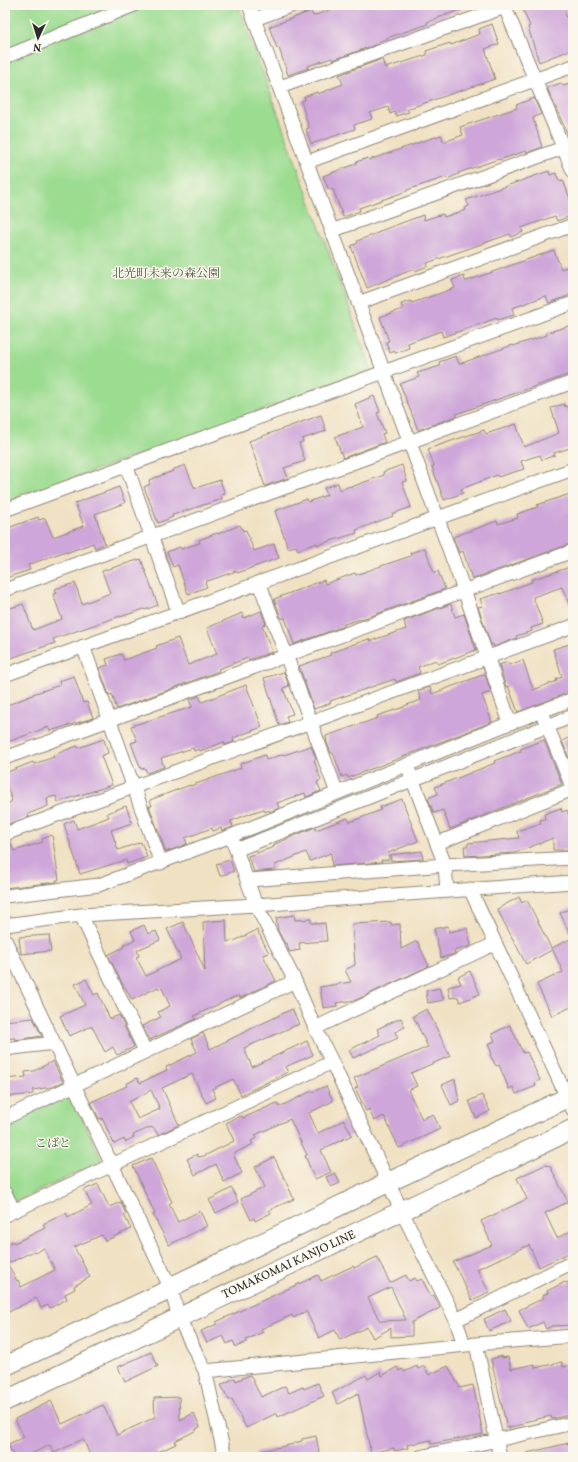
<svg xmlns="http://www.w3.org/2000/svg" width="578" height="1462" viewBox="0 0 578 1462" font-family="Vollkorn,'Noto Serif JP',serif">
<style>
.green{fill:#9cdc91;stroke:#64845e}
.building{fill:#cea6d9;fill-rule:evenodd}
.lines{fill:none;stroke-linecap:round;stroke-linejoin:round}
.minor-casing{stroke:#8e8677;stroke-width:15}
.secondary-casing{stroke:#8e8677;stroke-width:21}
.minor{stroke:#fff;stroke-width:13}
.secondary{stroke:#fff;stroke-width:19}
.labels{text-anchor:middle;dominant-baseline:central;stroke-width:3;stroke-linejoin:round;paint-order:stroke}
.park-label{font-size:12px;fill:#475744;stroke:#fbf7ec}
.street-label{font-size:12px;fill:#2b2b2b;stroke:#fbf7ec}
</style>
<rect width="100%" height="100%" fill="#fbf7ec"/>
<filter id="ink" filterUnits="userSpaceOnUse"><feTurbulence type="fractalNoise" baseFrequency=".025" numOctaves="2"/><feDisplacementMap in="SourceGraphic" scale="8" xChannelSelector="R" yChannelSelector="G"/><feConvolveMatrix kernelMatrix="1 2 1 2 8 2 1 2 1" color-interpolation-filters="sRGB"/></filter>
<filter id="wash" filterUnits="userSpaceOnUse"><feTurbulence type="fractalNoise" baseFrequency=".012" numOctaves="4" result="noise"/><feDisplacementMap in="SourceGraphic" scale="16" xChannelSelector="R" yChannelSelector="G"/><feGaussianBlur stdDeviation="0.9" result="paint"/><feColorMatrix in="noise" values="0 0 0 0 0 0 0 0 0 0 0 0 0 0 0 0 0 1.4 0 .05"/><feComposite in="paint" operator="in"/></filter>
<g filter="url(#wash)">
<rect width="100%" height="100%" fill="#f0e1c3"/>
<!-- green -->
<path class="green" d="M5,5H238L372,370L5,503Z
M71,1094L102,1161L15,1202L5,1180V1126Z"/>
<g id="blocks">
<!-- building -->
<path class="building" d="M344,5H469L470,6L427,22L428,24L387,38L377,43L378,44L333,60L332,58L308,66L309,68L288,75L279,48H277L269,27L311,11L313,16Z
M521,5H573V10L565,13L573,31V49L539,62L528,27L530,26Z
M492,24L499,44L485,49L495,79L407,109L409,112L396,116L395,112L390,114L388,107L370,113L372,119L354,125L355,129L311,144L306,129L309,128L301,101L305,100L304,97L317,92L318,94L343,84L339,75L382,59L385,68L427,55L426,51L450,43L451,45L480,34L479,29Z
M561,83L563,86L570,84L573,91V146L547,88Z
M534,98L541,114L533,118L542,147L527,153L526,151L499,160V159L458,173L459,174L447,179L446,177L407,190V191L359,208L360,211L343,217L333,189L329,190L323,176L356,164V162L368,158L369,160L441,135L444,142L463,135L460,127L517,108L516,105Z
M549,171L550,175L556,173L559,181L563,180L573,207V215L557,221L555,216L521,228L523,232L511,237L510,234L427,263L428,266L415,271L414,269L367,288L351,246L358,243L357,241L380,232V231L423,215L424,220L443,214L444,217L466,210L465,208L469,206L466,200Z
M554,250L561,269L573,265V294L549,303L546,296L512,308L514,315L498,320L497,318L443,337L441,331L408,343L409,348L395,353V351L390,353L386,342L389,341L380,317L403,309L401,304L411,301L412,303L455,288L452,280L464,276L465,281L470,280Z
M569,326L573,337V373L456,414L457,416L418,430L400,384L419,377L417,373L440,366L439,362L456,356L459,364L513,345V346L547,335L546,333Z
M374,396L380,412L377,413L385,433L382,434L385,442L343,458L335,437L363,427L355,404Z
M564,404L565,407L568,406L573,420V447L554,453L555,455L542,460L540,455L521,461L524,469L498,477L497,475L461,489L463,493L444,500L432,467L434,466L428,449L484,430L486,434L516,424L524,447L559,433L551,408Z
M321,415L326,431L302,439L303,442L299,443L305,461L284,468L288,478L265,486L249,441Z
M185,465L194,487H196V488L220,480L225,494L221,495L222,499L172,515L173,517L158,523L144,487L150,484L149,480L173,471L172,470Z
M402,465L407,481L402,482L411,507L392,514L393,516L356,530L357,533L317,545V543L298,550L296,546L288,548L275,511L307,499L308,502L327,495L324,488L338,483L340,490L350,486L351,487L384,475L383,472Z
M119,487L125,503L95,514L105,544L95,548L93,543L66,553V551L28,565L30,570L5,578V529L38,517L39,520L45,518L53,537L84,526L75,503Z
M573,493V543L472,579L463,551L459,553L453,537L497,521L498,524L518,518L517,514L538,507L537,505Z
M240,525L243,531L246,530L254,551L274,544L279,558L237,573L236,571L205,582L207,587L188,594L178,565L173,567L167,552L180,547L181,549L200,543L199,540L217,533L218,534Z
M425,548L434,573L438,571L445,589L371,616L344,624V626L294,644L285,618H281L274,599L324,580L325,584L355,573L356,575L381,566L411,556L410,553Z
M141,559L158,605L145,610L144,609L120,617V616L53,639L55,643L5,660V610L23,604L33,630L62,619L53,594L57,593L55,589L75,583L82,604L110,593L102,571Z
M573,566V614L562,587L533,597L543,624L531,628L532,631L516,636L517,638L494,647L493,644L491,645L478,607L483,606L480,599L500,593V594L532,582L531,580Z
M451,604L455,617L464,614L476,650L438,664L436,660L418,667L420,673L396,682L395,679L330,701L331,703L314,709L299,666L331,655L330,653L351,645L369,639L370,641L406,629L404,621Z
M261,611L266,624L262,625L272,652L249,660L248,658L218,669L219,671L117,709L112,694L109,695L99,668L108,665L106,659L121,654L124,660L157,648L156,646L178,638L188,665L217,654L207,628L242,613L244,618Z
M573,643V691L518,712L508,686L506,687L499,665L508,662L509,665L523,660L533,690L557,681L556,679L562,677L553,649Z
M284,672L289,686L283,688L293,714L286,716L288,722L279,725L264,678Z
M485,674L491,692L482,695L492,722L348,778L347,775L342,777L333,753H331L326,740H327L326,736L378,718L377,716L404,707V706L421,700L418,691L430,687L432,694Z
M74,676L83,703L87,702L93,718L50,731L48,727L5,743V706L33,695V694L60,685L59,681Z
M246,685L262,727L233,738L234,742L225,745L224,742L200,751L199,749L194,751L193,748L161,758L164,767L147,773L145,768L141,769L131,743L137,741L131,726L192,707L189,700L199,696L202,702Z
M573,736V768L562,741Z
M104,739L108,753L101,756L112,785L58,802L56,796L47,798L48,806L28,814L29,817L5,825V805L11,802V801L12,800L5,782V773L33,762L34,764L54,757L53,755L77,746L78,748Z
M544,740L562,784L450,829L443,810L434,813L428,798L438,794L435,787L495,763L494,761L521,751L520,749Z
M311,746L316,759L314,760L321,780L317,782L321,791L306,797L305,793L277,803L279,808L270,812L269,810L265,812L264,809L257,811L231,821L233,827L222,831L221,828L213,831L212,828L185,838L187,844L166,852L149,806H152L150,800L190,785V786L241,768L240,764L265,755L266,760L284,754V755Z
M402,799L418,841L388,853L389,860H381L382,862L332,866L331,853L310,861L306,852L275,865V870L254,872L248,856L274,847L273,845L315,827L316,830L348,818L350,822L381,810L380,807Z
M126,806L132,823L111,830L118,850L141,842L147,857L127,864L126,860L80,874L64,824L74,820L77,829L109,817L107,813Z
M561,808L562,812L567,810L573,828V850H553V838L515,853L465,856L464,846H468V843L519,838L517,831L541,823L540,820L545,819L544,814Z
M52,835L59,880H56L57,882L5,888V842L10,841L14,851L43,842L42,839Z
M422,851L423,859L391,861L390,855Z
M230,860L234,871L220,876L216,864Z
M519,897L522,903L527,900L552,950L526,964L497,909Z
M573,907V1006L552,1016L537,984L563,972L552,948L572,938L560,913Z
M294,915L295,920L311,919V923H317V924L325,923L327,941L299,943L300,950L289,952L287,943L285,944L278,931L276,918Z
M226,920L227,942L233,940L234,941L257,930L269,953L263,955L276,981L240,998L239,995L236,997V996L194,1016L196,1019L149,1040L142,1026L161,1017L158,1012L170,1006L162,988L159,989L158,987L132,1000L125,987H124L108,955L124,947L123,945L135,940L131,931L144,925L148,934L156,931L160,940L137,950L139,956L136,957L146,976L181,959L167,929L183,922L205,971L203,922Z
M391,922V925L400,924L401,949L417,941L429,966L356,1000L336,1003L337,1006L323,1008L320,987L351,982L345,970L355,965L352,924Z
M448,926L449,932L467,928L471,946L454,951L455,954L441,958L434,929Z
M49,935L51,951L21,954L19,937Z
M470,971L480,994L460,1002L458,997L450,998L448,987L461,984L458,977Z
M86,979L94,995L98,993L110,1019L119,1015L134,1047L117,1055L113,1047L105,1052L92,1026L69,1036L60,1016L85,1005L75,984Z
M439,988L444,1000L428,1003L426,991Z
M292,1009L299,1024L244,1048L252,1067L307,1041L313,1055L285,1067L288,1072L241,1095L233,1079L212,1089L216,1098L206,1103L192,1074L162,1088L179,1125L158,1135L154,1128H152L151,1127L133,1135L134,1137L125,1142L124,1139L114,1144L102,1118L99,1119L91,1102L127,1086L126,1084L137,1078L140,1083L167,1070L166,1067L197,1052L191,1039L203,1033L210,1049ZM151,1090L160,1109L138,1119L129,1102Z
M427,1009L450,1056L411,1073L417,1086L408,1090L422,1119L433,1114L440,1129L399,1148L384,1116L374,1121L369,1109L366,1111L355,1088L358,1087L354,1078L428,1047L413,1016Z
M33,1018L42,1036L15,1040V1038L5,1039V1021Z
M401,1018L405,1027L395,1032L398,1038L353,1058L349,1050L380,1035L377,1029Z
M510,1025L523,1053L527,1052L540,1080L535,1083L536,1086L516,1094L513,1087L509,1089L499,1065L496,1066L490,1055L492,1054L488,1044L495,1041L492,1034Z
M53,1061L63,1082L51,1087L33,1090V1094L5,1097V1079L26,1077L25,1072L34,1071Z
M455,1079L459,1101L451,1105L442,1085Z
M326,1086L333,1101L309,1113L318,1133L344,1120L352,1135L321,1150L331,1172L315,1179L305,1156L307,1155L290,1119L255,1135L257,1138L251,1141L253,1144L233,1154L242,1173L224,1182L216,1164L195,1175L187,1159L197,1154L198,1157L204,1156L234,1141L226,1123L241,1116L243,1118L277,1103L279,1107L312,1091V1092Z
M482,1095L490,1111L476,1118L469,1101Z
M274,1157L294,1199L269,1210L271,1213L255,1221L254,1218L251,1220L241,1199L265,1187L255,1167Z
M151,1158L172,1202L169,1204L178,1222L200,1211L207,1226L169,1245L153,1215L155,1214L133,1166Z
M545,1165L550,1166L568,1202L545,1213L557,1238L573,1230V1251L539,1267L529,1245L477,1269L489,1292L472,1300L453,1262L492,1245L481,1221L527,1199L517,1178Z
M335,1173L340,1183L331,1187L326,1177Z
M98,1184L109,1207L121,1202L126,1214L124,1215L131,1229L105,1241L102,1235L74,1247L90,1277L74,1286L75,1289L65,1294L67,1299L50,1308L48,1305L41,1308L36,1298L5,1314V1259L17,1281L18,1280L21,1287L55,1270L44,1248L35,1253L34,1251L9,1263L5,1254V1245L13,1241L14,1243L21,1240L45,1228L43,1224L66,1213L68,1217L92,1205L84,1190Z
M232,1188L238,1202L216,1213L209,1200Z
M377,1257L390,1283L406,1275L409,1281L415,1278L417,1281L422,1279L431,1297L434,1295L440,1308L412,1322V1336L391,1337V1328L373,1338L367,1327L340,1340L335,1330L319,1338L306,1311L293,1318L292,1315L261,1329L263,1332L246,1340L247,1342L236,1347L233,1341L227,1344L223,1336L207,1343L201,1331L217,1324L216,1322L318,1275L321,1281L353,1266L354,1268ZM391,1287L406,1320L380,1321L368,1298Z
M573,1280V1325L552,1326L546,1329L543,1322L528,1329L519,1310L544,1298L542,1296L548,1293L547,1291L565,1282L566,1283Z
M505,1309L511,1321L489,1331L484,1319Z
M151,1352L158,1366L125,1382L118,1367Z
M502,1356V1358L508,1357L511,1369L535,1364V1368L562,1362L563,1367L573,1365V1414L552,1419L551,1416L524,1422V1424L507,1428L491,1359Z
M417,1366L418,1369L424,1366L429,1375L448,1366L460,1388L473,1385L483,1434L431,1444V1440L407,1445L408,1448L395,1451L394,1448L371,1453L358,1393L338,1404L332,1393L366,1375L368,1379L380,1372L382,1376L397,1367L399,1371L402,1369L404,1372Z
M250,1375L261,1397L285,1386L289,1393L303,1387L304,1389L318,1383L324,1396L278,1417L277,1413L246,1428L232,1399L229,1400L221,1385L235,1378L236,1381Z
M179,1397L180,1420L194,1413L200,1427L196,1429L197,1430L175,1441L176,1444L156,1453L159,1457H91L83,1439L54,1453L50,1445L24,1457H14L8,1444L24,1437L15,1419L51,1401L62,1424L103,1405L117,1435L155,1417L154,1398Z
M316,1436L320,1457H256V1452L294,1444V1443L302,1441V1439Z
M573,1442V1457H527V1453Z"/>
</g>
</g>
<g filter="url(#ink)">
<use href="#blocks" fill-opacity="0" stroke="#8e8677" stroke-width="1"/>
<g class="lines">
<!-- minor casing -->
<g class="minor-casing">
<path id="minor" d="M249,5L464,590L510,723
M504,5L573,171
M255,19L293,5
M5,57L134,5
M280,87L505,7
M307,162L573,66
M331,231L563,148
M358,303L573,225
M126,465L178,611
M5,510L573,303
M259,582L337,793
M5,590L573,382
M83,646L161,863
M5,675L573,469
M544,718L573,789
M5,758L573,551
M410,773L445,865L447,891
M5,834L573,626
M231,836L256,905L295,981L315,1028L332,1062L402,1212L456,1320L464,1345
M438,843L573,789
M236,850L573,716
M248,880L445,865L573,858
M470,889L573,1110
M5,896L99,885L231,836L510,723L573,699
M81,915L145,1051
M5,925L81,915L256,905L573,882
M5,940L171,1289L179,1318L205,1371L225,1457
M315,1028L494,944
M5,1049L54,1043
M5,1118L295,981
M5,1193L14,1211
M5,1215L332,1062
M456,1320L573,1262
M476,1344L500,1457
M205,1371L476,1344L573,1336
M420,1457L573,1423"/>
</g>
<!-- secondary casing -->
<g class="secondary-casing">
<path id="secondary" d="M5,1366L171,1289L179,1283L389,1182L573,1095
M5,1401L573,1129"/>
</g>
<!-- minor -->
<use href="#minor" class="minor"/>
<!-- secondary -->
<use href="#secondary" class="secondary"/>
</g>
</g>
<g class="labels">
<!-- park labels -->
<g class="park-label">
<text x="166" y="274">北光町未来の森公園</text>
<text x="53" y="1144">こばと</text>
</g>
<!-- street labels -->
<g class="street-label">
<text transform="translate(289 1265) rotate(-25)">TOMAKOMAI KANJO LINE</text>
</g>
</g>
<!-- margin -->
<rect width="578" height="1462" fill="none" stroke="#fbf7ec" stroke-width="20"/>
<!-- north arrow -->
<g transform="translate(38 38) rotate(184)" stroke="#fbf7ec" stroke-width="3" paint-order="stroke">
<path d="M0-3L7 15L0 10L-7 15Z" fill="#2b2b2b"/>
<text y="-6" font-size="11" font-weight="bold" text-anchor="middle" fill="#2b2b2b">N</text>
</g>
</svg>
